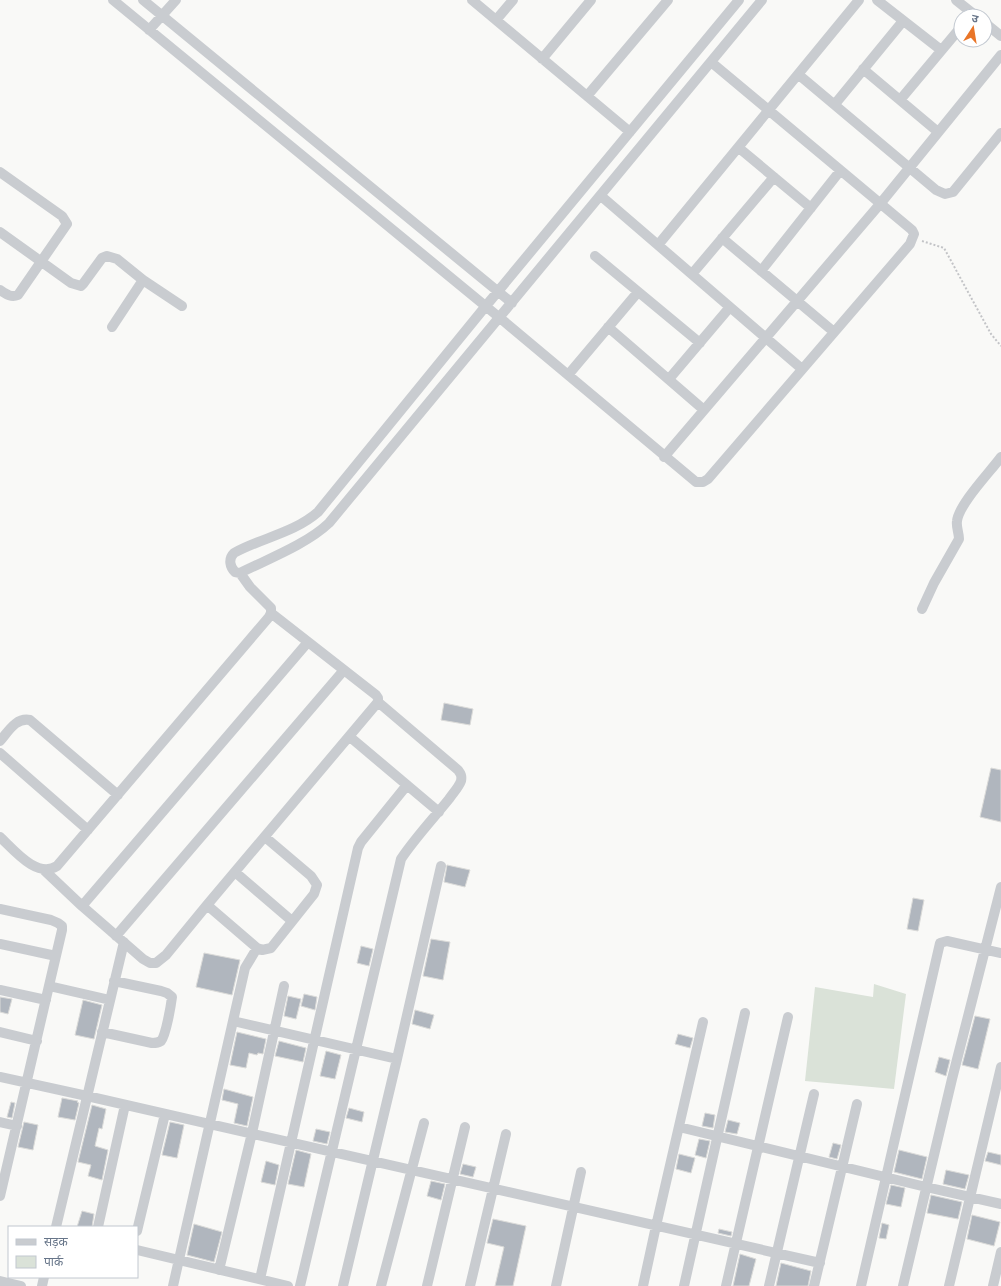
<svg xmlns="http://www.w3.org/2000/svg" width="1001" height="1286" viewBox="0 0 1001 1286" font-family="'Alegreya Sans','Noto Sans Devanagari',sans-serif">
<style>
.green{fill:#dae2d8}
.building{fill:#b0b6be;stroke:#dbdbd9}
.lines{fill:none;stroke-linecap:round;stroke-linejoin:round}
.path{stroke:#c3c4c7;stroke-width:2;stroke-dasharray:2 2;stroke-linecap:butt}
.minor{stroke:#c9ccd0;stroke-width:10}
</style>
<rect width="100%" height="100%" fill="#f9f9f7"/>
<!-- green -->
<path class="green" d="M874,984L906,994L894,1089L805,1081L815,987L873,997Z"/>
<!-- building -->
<path class="building" d="M444,703L473,709L470,725L441,720Z
M991,768L1001,770V822L980,817Z
M447,865L470,870L465,887L444,882Z
M913,898L924,900L918,931L907,929Z
M431,939L450,942L443,980L423,976Z
M361,946L373,949L369,966L357,963Z
M204,953L240,960L232,995L196,987Z
M304,994L317,997L315,1010L301,1006Z
M288,996L301,999L296,1019L284,1016Z
M0,997L12,999L8,1014L0,1012Z
M83,1000L102,1005L94,1039L75,1035Z
M415,1010L434,1015L430,1029L412,1024Z
M975,1016L990,1019L978,1069L962,1065Z
M237,1032L266,1039L263,1054L258,1053L257,1055L249,1053L246,1068L230,1065Z
M678,1034L693,1038L690,1048L675,1044Z
M279,1041L306,1048L303,1062L275,1056Z
M326,1051L341,1055L335,1079L320,1076Z
M939,1057L950,1060L946,1076L935,1072Z
M224,1089L253,1097L247,1126L234,1123L238,1104L222,1100Z
M62,1098L78,1101L77,1102L79,1103L75,1120L58,1117Z
M11,1102L15,1103L12,1118L7,1117Z
M92,1105L106,1109L102,1129L99,1128L95,1146L108,1150L102,1180L88,1176L91,1165L78,1162Z
M349,1108L364,1112L362,1122L346,1118Z
M705,1113L715,1115L713,1128L702,1126Z
M728,1120L740,1123L737,1134L725,1132Z
M24,1122L38,1125L33,1150L18,1147Z
M170,1122L184,1125L177,1158L162,1155Z
M316,1129L330,1132L327,1144L313,1141Z
M699,1139L710,1141L706,1158L695,1155Z
M833,1143L841,1145L837,1159L829,1157Z
M296,1150L311,1154L304,1187L288,1184Z
M899,1150L927,1157L922,1179L894,1172Z
M988,1152L1001,1155V1165L985,1161Z
M679,1154L695,1158L691,1173L676,1169Z
M266,1161L279,1165L275,1185L261,1182Z
M463,1164L476,1167L473,1177L460,1174Z
M946,1170L969,1175L965,1189L943,1184Z
M431,1181L445,1184L441,1200L427,1196Z
M891,1185L905,1188L901,1207L886,1204Z
M931,1195L962,1202L958,1219L927,1213Z
M82,1211L94,1214L92,1227H77Z
M972,1215L1000,1222L994,1246L967,1239Z
M493,1219L526,1226L513,1286H495L504,1247L487,1243Z
M882,1223L889,1225L886,1239L879,1238Z
M194,1224L222,1232L214,1262L187,1255Z
M719,1229L732,1232L731,1236L718,1233Z
M740,1254L756,1259L749,1286H733Z
M781,1263L811,1271L808,1286H776Z"/>
<g class="lines">
<!-- path -->
<path class="path" d="M922,241L944,248L991,334L1001,346"/>
<!-- minor -->
<path class="minor" d="M113,0L500,318L696,482H703L708,479L910,244L914,234L912,230L711,62
M143,0L512,303
M472,0L630,132
M739,0L485,307L318,512C294,533 261,538 234,553C228,559 230,567 235,572L240,573C268,559 307,544 329,523L762,0
M877,0L941,50
M956,0L976,16
M496,20L513,0
M985,23L1001,36
M149,30L176,0
M542,59L591,0
M863,69L938,132
M799,75L936,190L945,194L953,192L1001,133
M587,96L668,0
M900,100L961,27
M835,104L903,21
M739,148L811,208
M0,172L62,216L67,224L18,295C11,298 6,294 0,290
M601,196L802,369
M0,232L71,283L81,286L83,284L102,258L107,256L117,259L143,280L182,306
M722,238L834,332
M658,245L859,0
M595,256L700,343
M761,271L840,171
M692,274L774,177
M112,327L143,280
M608,327L704,410
M568,375L638,292
M669,379L730,307
M664,457L880,204L1001,55
M922,609L934,583L959,539C959,533 956,527 957,521C959,504 990,472 1001,457
M350,737L439,812
M0,741C8,732 16,717 30,720L118,795
M0,753L88,830
M0,837C14,850 37,879 57,866L269,617L271,613V608L250,587L240,573
M44,870L82,906L143,959L150,963H156L166,955L207,905L378,702V698L376,695L271,613
M235,872L292,921
M207,905L257,948L262,950L271,948L314,894L317,885L311,876L265,837
M82,906L308,642
M0,909L51,920L58,923L62,926V930L0,1196
M116,936L344,670
M0,944L56,956
M49,986L110,1000
M0,990L46,1000
M233,1021L397,1059
M0,1032L37,1041
M102,1032L152,1043C156,1043 158,1043 161,1041C166,1035 171,1005 172,997L167,993L161,991L114,981
M0,1077L87,1096L820,1263
M0,1122L17,1126
M679,1127L926,1187L1001,1204
M56,1227L124,942
M98,1227L125,1105
M137,1231L165,1114
M137,1250L288,1286
M219,1270L252,1133L284,986
M260,1279L358,848L361,842L407,785
M0,1281L21,1286
M42,1286L44,1277
M173,1286L245,968L257,948
M300,1286L401,859C415,838 433,819 449,799C453,793 459,787 461,781C462,776 461,774 458,770L378,702
M343,1286L397,1059L441,866
M381,1286L424,1123
M427,1286L465,1127
M470,1286L506,1134
M556,1286L581,1172
M643,1286L656,1226L703,1022
M684,1286L745,1013
M726,1286L788,1017
M769,1286L814,1094
M814,1286L857,1104
M861,1286L940,943L947,941L1001,953
M903,1286L952,1079L1001,887
M949,1286L1001,1067
M993,1286L1001,1252"/>
</g>
<!-- legend -->
<rect x="8" y="1226" width="130" height="52" fill="#ffffff" stroke="#c2c8d0"/>
<rect x="16" y="1239" width="20" height="6" fill="#c9ccd0" stroke="#c2c8d0"/>
<text x="44" y="1246" font-size="12" fill="#677589">सड़क</text>
<rect x="16" y="1256" width="20" height="12" fill="#dae2d8" stroke="#c2c8d0"/>
<text x="44" y="1266" font-size="12" fill="#677589">पार्क</text>
<!-- north arrow -->
<g transform="translate(973 28) rotate(12)"><circle r="19" fill="#ffffff" stroke="#c2c8d0"/>
<path d="M0-3L7 15L0 10L-7 15Z" fill="#e97528"/>
<text y="-6" font-size="11" font-weight="bold" text-anchor="middle" fill="#677589">उ</text>
</g>
</svg>
